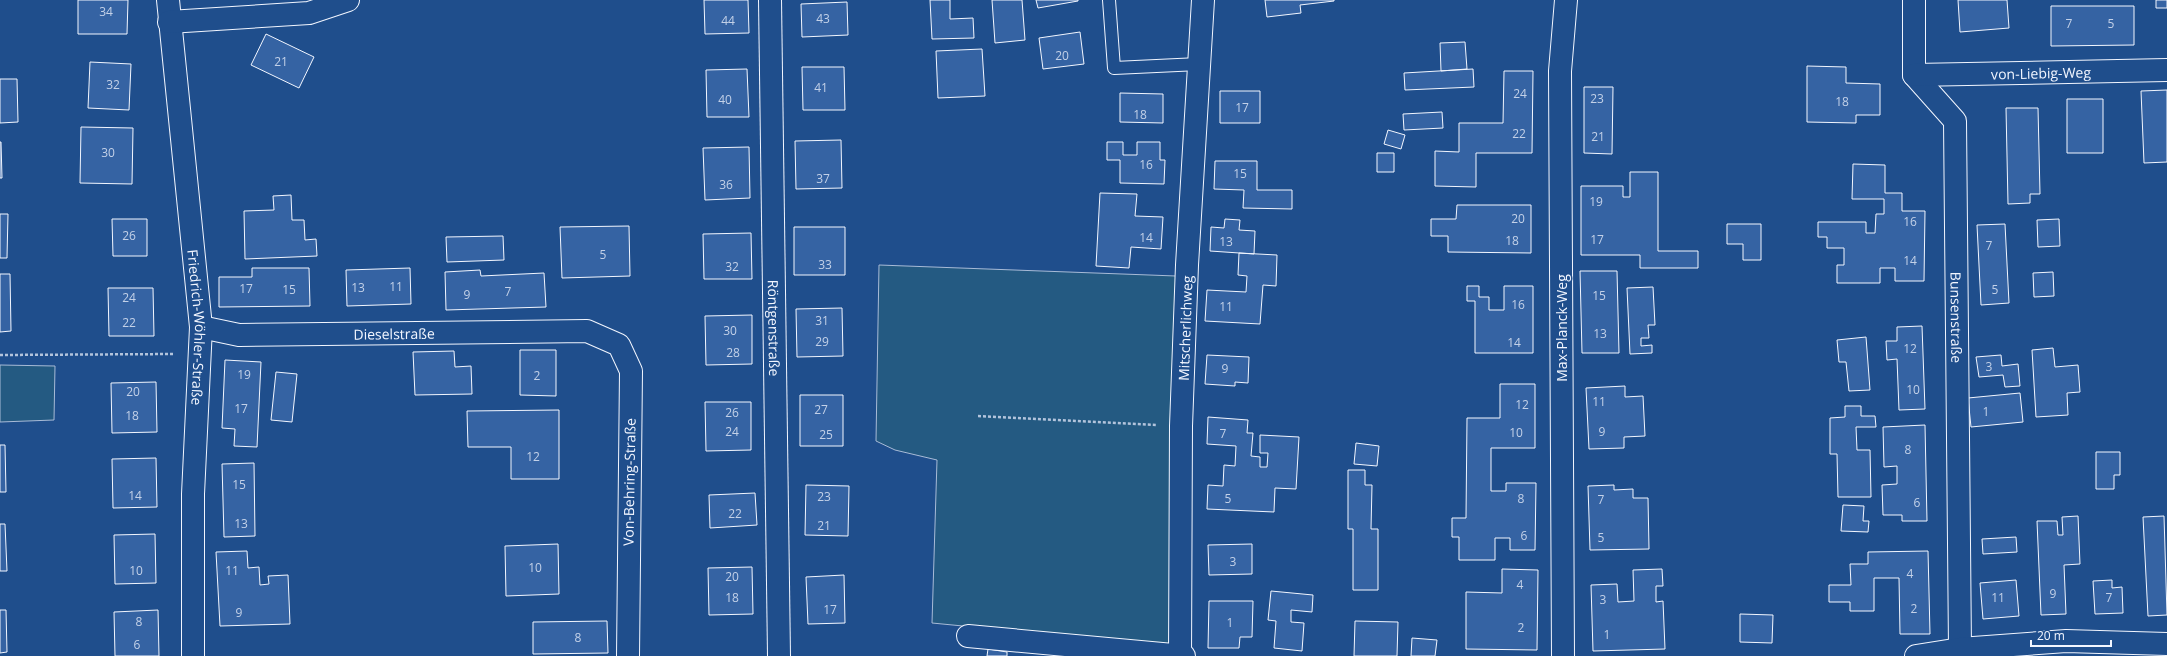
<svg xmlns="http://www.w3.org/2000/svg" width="2167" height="656" viewBox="0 0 2167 656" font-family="'Open Sans',sans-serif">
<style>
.green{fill:#245a82;stroke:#a8bbd7}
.building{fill:#3563a3;stroke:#f2f6ff}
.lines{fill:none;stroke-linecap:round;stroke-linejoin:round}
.lane-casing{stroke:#f2f6ff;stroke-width:14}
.street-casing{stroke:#f2f6ff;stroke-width:24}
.path{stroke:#b3c4dc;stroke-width:2.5;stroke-dasharray:3 2;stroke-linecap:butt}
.lane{stroke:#1f4e8c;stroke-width:12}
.street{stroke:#1f4e8c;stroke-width:22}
.labels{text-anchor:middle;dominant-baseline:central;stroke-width:3;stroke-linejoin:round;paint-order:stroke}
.number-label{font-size:12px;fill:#c3d1e8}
.street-label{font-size:14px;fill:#f2f6ff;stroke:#1f4e8c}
</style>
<rect width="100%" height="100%" fill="#1f4e8c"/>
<!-- green -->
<path class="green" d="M879,265L1176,276L1169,646L932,623L937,460L895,450L876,441Z
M0,365L55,366L54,420L0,422Z"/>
<!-- building -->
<path class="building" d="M78,0H128L127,34H78Z
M704,0H748L749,33L705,34Z
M930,0H950V19L973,18L974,38L932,39Z
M992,0H1022L1025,40L995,43Z
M1036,0H1078V1L1038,8Z
M1265,0H1334V1L1300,5L1301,13L1267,17Z
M1958,0H2007L2009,28L1960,32Z
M2156,0H2167V8H2156Z
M847,2L848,35L802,37L801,4Z
M2051,6H2134V45L2051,46Z
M1080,32L1084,64L1043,69L1039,38Z
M266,34L314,57L299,88L251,65Z
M1465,42L1467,69L1441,71L1440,43Z
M982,49L985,96L938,98L936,51Z
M90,62L131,64L129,110L88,108Z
M1807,66L1846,67V83L1880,84V115H1856V123L1807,122Z
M802,67H844L845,110H803Z
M747,69L749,117H707L706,70Z
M1473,69L1474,87L1405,90L1404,73Z
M1504,71H1533L1532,153H1476V187L1435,186V151L1459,152V123H1503Z
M0,79H17L18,122L0,123Z
M1584,87H1613L1612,154L1584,153Z
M2167,90V162L2144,163L2141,91Z
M1220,91H1260V123H1220Z
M1120,93L1163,94V123L1120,122Z
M2067,99H2103V153H2067Z
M2006,108H2038L2040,194H2030V203L2008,204Z
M1442,112L1443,128L1404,130L1403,114Z
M81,127L133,128L132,184L80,183Z
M1388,130L1405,135L1401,149L1384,144Z
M841,140L842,188L796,189L795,141Z
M0,142H1L2,178H0Z
M1107,142H1123V155H1137V142H1160V160H1165L1164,184L1120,183V160H1107Z
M749,147L750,198L705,200L703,148Z
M1377,153H1394V172H1377Z
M1215,161H1257V190H1292V209L1243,208L1244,190L1214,189Z
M1853,164L1885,165V193H1902V211H1925L1924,281H1895V268H1880V283H1837V265H1844V248H1827V237H1818V222H1866V233H1875L1876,214H1884V199H1852Z
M1630,172H1658V251H1698V268H1640V255H1581V186H1623V197H1630Z
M1100,193L1137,194L1135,216L1163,217L1161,249L1131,247L1129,268L1096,266Z
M291,195L292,220H304L305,240L316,239L317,256L245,259L244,211L274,210L273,196Z
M1457,205H1531V253L1448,252V236H1431V219H1456Z
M0,214H8L7,258H0Z
M112,219H147V256H113Z
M1225,219L1240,220L1239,230L1255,231L1254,254L1210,251L1211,227L1224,228Z
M2059,219L2060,246L2038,247L2037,220Z
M1727,224H1761V260H1743V244H1727Z
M2005,224L2009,303L1981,305L1977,225Z
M629,226L630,276L562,278L560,227Z
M794,227H845V275H794Z
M751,233L752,279H704L703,234Z
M503,236L504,260L447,262L446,237Z
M1239,253L1277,255L1276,286L1263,285L1260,324L1205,321L1207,290L1246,292L1247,276L1238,275Z
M252,268H309L310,306L219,307V277H252Z
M410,268L411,304L347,306L346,270Z
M480,270L481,276L544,273L546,307L446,310L445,272Z
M1580,271H1617L1619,353H1582Z
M2053,272L2054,296L2034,297L2033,273Z
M0,274H10L11,331L0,332Z
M1467,286H1479V297H1489V310H1504V286H1533V353H1475V301H1467Z
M1653,287L1655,325H1648L1649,338H1641V346L1652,345V353L1630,354L1627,288Z
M108,288H153L154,336H109Z
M842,308L843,356L797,357L796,309Z
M752,315V364L706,365L705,316Z
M1922,326L1925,409L1899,410L1897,359L1887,360L1886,341H1897V327Z
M1866,337L1870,390L1849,391L1846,362H1839L1837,340Z
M2053,348L2055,367L2078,365L2080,392L2067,393L2068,415L2036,417L2032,350Z
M520,350H556V396L520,395Z
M454,351L455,367L471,366L472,394L415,395L413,352Z
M1207,355L1249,357L1248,383L1235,382V386L1205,384Z
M2001,355L2002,366L2018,364L2020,386L2005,387L2003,375L1979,377L1976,357Z
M225,360L261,362L257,447L234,446L235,429L222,428Z
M276,372L297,374L292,422L271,420Z
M156,382L157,432L112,433L111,383Z
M1500,384H1535V448H1491V491H1506V483H1536L1535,550H1510V538H1495V560H1459V537H1452V518H1466L1467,418H1500Z
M1625,386V397L1643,396L1645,436L1624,437V448L1589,449L1586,388Z
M2020,393L2023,422L1971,427L1968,398Z
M800,395H843V446H800Z
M705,402H751V450L706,451Z
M1845,406H1861V416H1875L1876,427H1856L1857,450H1870L1871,497H1838L1837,454H1830V418L1845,417Z
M559,410V479H511V447H468L467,411Z
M1208,417L1248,420L1247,433H1253L1251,456L1260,457V467H1267L1268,453H1260V435L1299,437L1296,489L1275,488L1274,512L1207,509L1208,485L1223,486L1224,465L1235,466L1236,446L1207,444Z
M1925,425L1927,521H1902V515H1883L1882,485L1897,484V466L1884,467L1883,427Z
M1356,443L1379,446L1377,466L1354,464Z
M0,445H5L6,492H0Z
M2096,452H2120V475H2114V489H2096Z
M156,458L157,507L113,508L112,459Z
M254,463L255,536L224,537L222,464Z
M1348,470H1365V485H1372L1371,529H1378V590H1353V529H1348Z
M806,485L849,486L848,536L805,535Z
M1614,485V490L1633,489V498H1648L1649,549L1590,550L1588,486Z
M755,493L757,525L710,528L709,495Z
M1843,505L1864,506L1863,521H1869L1868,532L1841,531Z
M2078,516L2080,564L2064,565L2066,614L2041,615L2037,521H2057L2058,535H2063L2062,517Z
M2164,516L2167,615L2148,616L2143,517Z
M0,524H5L7,571H0Z
M155,534L156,583L115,584L114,535Z
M2016,537L2017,552L1983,554L1982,539Z
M558,544L559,594L506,596L505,546Z
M1252,544V574L1209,575L1208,545Z
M247,551L248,568L259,567L260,585L269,584L268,576L288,575L290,624L220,626L216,552Z
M1928,551L1930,634H1900L1899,578H1874V611H1850V602H1829V585H1851L1850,564H1868V552Z
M752,567L753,614L709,615L708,568Z
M1502,569L1538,570L1537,650L1466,649V592L1502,593Z
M1662,569L1663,586H1656V602L1663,601L1665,649L1593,651L1591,585L1617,584L1618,602L1634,601L1633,570Z
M844,575L845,623L808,624L806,577Z
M2016,580L2019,616L1983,619L1980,583Z
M2112,580V588L2122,587L2123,613L2095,614L2093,581Z
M1271,591L1313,595L1312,612L1291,610V622L1304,623L1302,651L1274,648L1276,621L1268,620Z
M1209,601H1253L1252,637H1240L1239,648H1208Z
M0,610H6L7,652L0,653Z
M158,610L159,656H115L114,612Z
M1740,614L1773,615L1772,643L1740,642Z
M607,621L608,653L533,654V622Z
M1355,621L1398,622L1397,656H1354Z
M1412,638L1437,640L1435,656H1411Z
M988,649L1007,652V656H987Z"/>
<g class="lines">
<!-- lane casing -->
<g class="lane-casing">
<path id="lane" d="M1109,0L1114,68L1199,64"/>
</g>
<!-- street casing -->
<g class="street-casing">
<g id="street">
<path id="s1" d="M168,0L201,327L193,494V656"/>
<path id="s2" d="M770,0L779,656"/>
<path id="s3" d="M1914,0V75L1955,121L1960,649"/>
<path d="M169,22L309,13L348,0"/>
<path id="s4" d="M1914,75L2167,70"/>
<path id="s5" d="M201,327L239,335L587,331L619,345L631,371L628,656"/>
<path d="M968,636L1184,656"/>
<path id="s6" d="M1180,656L1181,426L1187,265L1203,0"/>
<path d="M1563,656L1560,71L1566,0"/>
<path d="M1916,656L1960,649L2066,641L2167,644"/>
</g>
</g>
<!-- path -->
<path class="path" d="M0,355L175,354
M978,416L1157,425"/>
<!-- lane -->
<use href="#lane" class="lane"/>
<!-- street -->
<use href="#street" class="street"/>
</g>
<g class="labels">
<!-- number labels -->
<g class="number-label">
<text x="106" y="11">34</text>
<text x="823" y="18">43</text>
<text x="728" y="20">44</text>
<text x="2069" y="23">7</text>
<text x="2111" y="23">5</text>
<text x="1062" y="55">20</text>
<text x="281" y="61">21</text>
<text x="113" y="84">32</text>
<text x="821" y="87">41</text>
<text x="1520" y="93">24</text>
<text x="1597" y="98">23</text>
<text x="725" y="99">40</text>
<text x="1842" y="101">18</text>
<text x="1242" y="107">17</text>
<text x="1140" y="114">18</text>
<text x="1519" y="133">22</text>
<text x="1598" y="136">21</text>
<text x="108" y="152">30</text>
<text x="1146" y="164">16</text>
<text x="1240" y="173">15</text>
<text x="823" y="178">37</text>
<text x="726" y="184">36</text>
<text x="1596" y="201">19</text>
<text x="1518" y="218">20</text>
<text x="1910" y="221">16</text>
<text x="129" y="235">26</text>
<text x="1146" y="237">14</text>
<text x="1597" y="239">17</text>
<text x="1512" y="240">18</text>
<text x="1226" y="241">13</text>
<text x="1989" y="245">7</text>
<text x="603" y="254">5</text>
<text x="1910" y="260">14</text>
<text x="825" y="264">33</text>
<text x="732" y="266">32</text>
<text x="396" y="286">11</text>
<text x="358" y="287">13</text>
<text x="246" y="288">17</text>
<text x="289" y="289">15</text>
<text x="1995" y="289">5</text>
<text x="508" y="291">7</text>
<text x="467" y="294">9</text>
<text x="1599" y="295">15</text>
<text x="129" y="297">24</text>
<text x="1518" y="304">16</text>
<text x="1226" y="306">11</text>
<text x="822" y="320">31</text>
<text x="129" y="322">22</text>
<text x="730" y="330">30</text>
<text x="1600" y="333">13</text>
<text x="822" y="341">29</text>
<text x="1514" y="342">14</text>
<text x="1910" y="348">12</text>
<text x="733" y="352">28</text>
<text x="1989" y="366">3</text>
<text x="1225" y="368">9</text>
<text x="244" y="374">19</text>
<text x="537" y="375">2</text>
<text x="1913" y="389">10</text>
<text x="133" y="391">20</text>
<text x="1599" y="401">11</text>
<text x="1522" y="404">12</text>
<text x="241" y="408">17</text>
<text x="821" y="409">27</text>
<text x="1986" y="411">1</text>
<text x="732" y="412">26</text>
<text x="132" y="415">18</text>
<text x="732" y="431">24</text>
<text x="1602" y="431">9</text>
<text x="1516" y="432">10</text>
<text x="1223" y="433">7</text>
<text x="826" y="434">25</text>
<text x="1908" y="449">8</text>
<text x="533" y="456">12</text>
<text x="239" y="484">15</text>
<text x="135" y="495">14</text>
<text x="824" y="496">23</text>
<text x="1228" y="498">5</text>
<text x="1521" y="498">8</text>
<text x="1601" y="499">7</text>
<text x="1917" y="502">6</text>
<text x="735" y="513">22</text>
<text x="241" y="523">13</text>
<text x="824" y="525">21</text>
<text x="1524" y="535">6</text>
<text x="1601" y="537">5</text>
<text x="1233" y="561">3</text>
<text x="535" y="567">10</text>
<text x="136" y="570">10</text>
<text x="232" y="570">11</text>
<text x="1910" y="573">4</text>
<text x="732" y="576">20</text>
<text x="1520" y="584">4</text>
<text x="2053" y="593">9</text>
<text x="732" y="597">18</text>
<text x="1998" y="597">11</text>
<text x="2109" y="597">7</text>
<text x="1603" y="599">3</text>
<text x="1914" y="608">2</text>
<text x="830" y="609">17</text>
<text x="239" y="612">9</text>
<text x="139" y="621">8</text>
<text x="1230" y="622">1</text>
<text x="1521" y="627">2</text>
<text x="1607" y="634">1</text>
<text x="578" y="637">8</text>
<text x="137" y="644">6</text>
</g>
<!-- street labels -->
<g class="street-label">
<text stroke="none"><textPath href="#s4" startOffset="127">von-Liebig-Weg</textPath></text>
<text stroke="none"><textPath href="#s3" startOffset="333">Bunsenstraße</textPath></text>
<text stroke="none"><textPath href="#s1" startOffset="329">Friedrich-Wöhler-Straße</textPath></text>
<text stroke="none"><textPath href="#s2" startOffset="328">Röntgenstraße</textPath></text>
<text stroke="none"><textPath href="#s6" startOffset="328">Mitscherlichweg</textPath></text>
<text transform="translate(1561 328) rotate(-90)">Max-Planck-Weg</text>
<text stroke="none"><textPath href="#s5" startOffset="194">Dieselstraße</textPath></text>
<text transform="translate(629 482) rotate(-89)">Von-Behring-Straße</text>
</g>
</g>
<!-- scale -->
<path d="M2031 640v6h80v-6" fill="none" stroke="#f2f6ff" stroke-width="2"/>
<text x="2037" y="640" font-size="12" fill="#f2f6ff" stroke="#1f4e8c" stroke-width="3" paint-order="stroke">20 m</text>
</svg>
